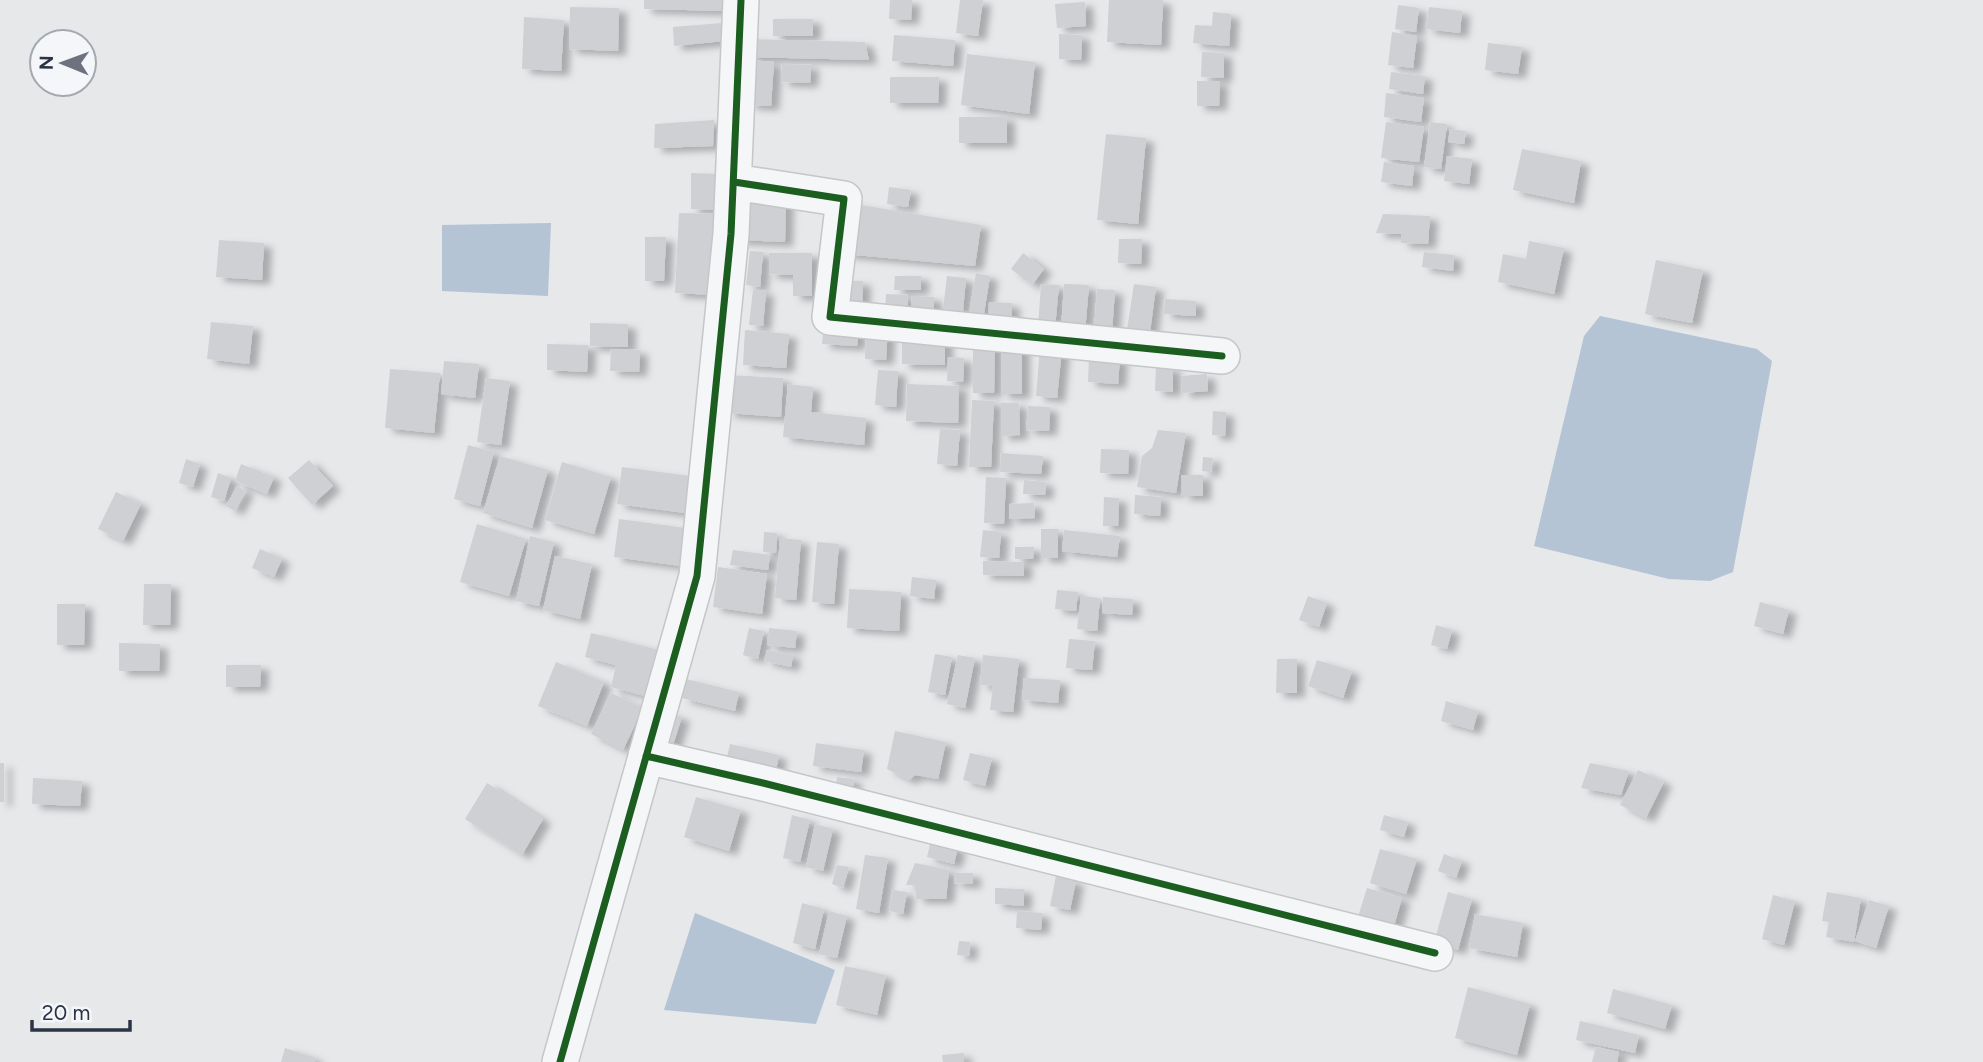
<svg xmlns="http://www.w3.org/2000/svg" width="1983" height="1062" viewBox="0 0 1983 1062" font-family="Figtree,sans-serif">
<style>
.water{fill:#b4c4d5}
.building{fill:#ced0d3;filter:url(#shadow)}
.lines{fill:none;stroke-linecap:round;stroke-linejoin:round}
.minor-casing{stroke:#c4c6c8;stroke-width:38}
.minor{stroke:#f5f6f7;stroke-width:35}
.cycleway-casing{stroke:#f4f6f9;stroke-width:11}
.cycleway{stroke:#1b5e20;stroke-width:7}
</style>
<defs>
<filter id="shadow"><feDropShadow dx="8" dy="4.5" stdDeviation="3.5" flood-color="#0004"/></filter>
</defs>
<rect width="100%" height="100%" fill="#e6e8ea"/>
<!-- water -->
<path class="water" d="M551,223L548,296L442,291V225Z
M1600,316L1757,349L1772,361L1733,572L1710,581L1669,579L1534,546L1584,336Z
M695,913L835,970L816,1024L664,1010Z"/>
<!-- building -->
<path class="building" d="M644,0H728V11L644,9Z
M890,0H912L911,20L889,19Z
M960,0H983L978,36L956,33Z
M1109,0H1163L1161,45L1107,42Z
M1085,2L1086,26L1057,28L1055,4Z
M1398,5L1419,8L1416,32L1395,29Z
M570,7L619,8L618,51L569,49Z
M1429,7L1462,11L1460,33L1426,29Z
M1213,12L1231,14L1229,46L1193,43L1195,25L1212,26Z
M524,17L564,20L561,71L522,69Z
M773,19H813V36H773Z
M722,23L724,41L674,46L673,27Z
M1392,32L1417,36L1413,68L1388,65Z
M1059,34L1082,35L1081,60L1059,59Z
M894,35L955,40L953,66L892,61Z
M747,39L865,42L869,60L746,57Z
M1488,43L1522,47L1518,74L1485,70Z
M1202,52L1224,53V78L1201,77Z
M967,54L1035,62L1029,114L961,105Z
M752,60L774,62L771,106L748,105Z
M782,64L811,65L810,83L781,82Z
M1391,72L1425,76L1423,94L1389,89Z
M890,77H939L938,103H890Z
M1197,81H1220L1219,106H1197Z
M1386,93L1424,98L1421,122L1384,117Z
M959,117H1007V143H959Z
M714,120L713,146L654,148L655,124Z
M1386,122L1424,127L1419,162L1381,158Z
M1430,122L1447,124L1441,169L1424,167Z
M1450,129L1466,131L1464,144L1448,142Z
M1106,134L1146,138L1138,224L1097,220Z
M1522,149L1581,161L1574,203L1513,190Z
M1447,156L1472,159L1469,184L1444,181Z
M1384,162L1414,166L1412,186L1381,182Z
M691,173L719,174L718,210L691,209Z
M889,187L911,190L908,207L887,204Z
M738,197L786,198L785,242L737,240Z
M849,203L981,225L975,266L844,254Z
M679,213L717,214L714,295L675,293Z
M1383,214L1430,216L1428,244L1401,243V234L1376,233Z
M645,237H666L664,281H645Z
M1119,239H1142L1141,264L1118,263Z
M219,240L264,243L262,280L216,277Z
M1529,241L1564,248L1554,294L1498,282L1503,254L1526,259Z
M750,251L763,252L760,287L746,285Z
M1424,252L1454,255L1453,271L1422,267Z
M769,253H812V296H793V275L769,274Z
M1023,253L1044,269L1032,285L1011,269Z
M1656,260L1703,270L1692,323L1645,314Z
M976,273L990,276L982,326L967,324Z
M895,276H921V290H894Z
M947,276L966,278L963,311L943,309Z
M840,281H863L862,306H839Z
M1041,284L1059,285L1055,328L1038,327Z
M1064,284L1089,285L1085,332L1061,330Z
M1134,284L1156,287L1149,340L1126,336Z
M1097,289L1115,290L1112,333L1094,331Z
M753,290L766,291L763,326L749,325Z
M886,294L908,295L907,320L885,319Z
M912,296L934,297V322L911,321Z
M1165,299L1196,301V316L1164,314Z
M989,302L1012,303L1011,328L988,327Z
M211,322L253,326L249,364L207,359Z
M590,323L628,324V347L590,346Z
M824,325L859,327L857,346L822,344Z
M866,326L888,327L886,360L865,359Z
M745,330L789,334L786,368L743,365Z
M902,337L945,338V365L902,364Z
M973,342H995L994,393H973Z
M1001,343H1022V394H1001Z
M547,344L588,345L587,372L547,370Z
M1040,347L1062,349L1057,398L1036,396Z
M611,349L640,350L639,372L610,371Z
M1089,355L1120,357L1118,384L1088,382Z
M948,357L964,358L963,382L947,381Z
M444,361L479,364L475,398L441,394Z
M1156,366L1173,367V392L1155,391Z
M390,369L440,373L434,433L385,428Z
M878,370L898,371L896,407L875,405Z
M1207,374L1208,391L1182,393L1181,376Z
M729,375L783,378L781,417L727,413Z
M486,378L510,381L501,445L477,442Z
M788,384L813,387L811,412L866,418L864,445L783,437Z
M907,384L959,386L958,423L906,421Z
M972,400L994,401L991,467H969Z
M1001,403H1019L1020,435L1001,436Z
M1028,406L1050,407L1049,431L1026,430Z
M1213,411L1226,412L1225,436L1212,435Z
M940,429L960,430L957,466L937,464Z
M1158,430L1186,433L1176,493L1137,487L1142,456L1152,448Z
M468,445L494,452L480,506L454,499Z
M1101,449L1129,450L1128,474L1100,473Z
M1001,453L1043,456L1041,474L1000,472Z
M500,456L548,470L532,528L483,513Z
M1203,457L1213,458L1211,472L1202,471Z
M186,459L200,464L193,487L179,483Z
M309,460L333,486L312,505L288,478Z
M562,462L611,477L594,534L545,520Z
M241,464L274,477L267,494L235,481Z
M622,467L690,476L685,513L617,504Z
M218,473L231,478L224,501L211,497Z
M1181,475H1203V496H1182Z
M986,477L1006,478L1004,524L984,523Z
M1024,480L1046,482L1045,495L1023,494Z
M237,486L246,491L235,511L226,506Z
M116,492L141,504L123,541L98,529Z
M1135,495L1161,497L1160,516L1134,514Z
M1104,497L1119,498L1118,526H1103Z
M1034,503L1035,518L1009,519V504Z
M619,519L686,528L681,566L614,557Z
M477,524L526,539L509,596L460,582Z
M1041,529H1058V558H1041Z
M983,530L1001,532L999,558L980,557Z
M1064,530L1120,536L1117,557L1062,551Z
M764,532L777,533L776,553L763,552Z
M530,536L554,542L539,606L516,601Z
M780,538L801,540L796,600L775,598Z
M817,542L839,544L834,604L812,602Z
M1015,547H1034L1033,559H1015Z
M260,549L282,559L274,577L252,568Z
M733,550L770,555L768,570L730,565Z
M555,556L592,564L580,619L543,610Z
M983,561L1024,562V576L983,575Z
M718,567L767,574L762,614L713,607Z
M912,577L936,580L934,599L910,596Z
M144,584H171L170,625H143Z
M849,589L901,592L899,631L847,628Z
M1057,590L1078,592L1076,611L1055,609Z
M1081,596L1100,598L1097,631L1077,629Z
M1308,596L1327,603L1319,627L1299,620Z
M1103,597L1133,599L1132,615L1102,613Z
M1760,602L1789,610L1783,634L1754,626Z
M57,604H85L84,645H57Z
M1436,625L1452,630L1447,649L1431,645Z
M749,628L764,631L758,659L743,655Z
M769,628L797,631L795,648L767,645Z
M591,633L671,653L660,700L611,687L616,665L585,657Z
M1069,639L1095,641L1092,670L1066,668Z
M119,643L160,644L159,671H119Z
M767,650L793,655L791,667L764,661Z
M935,654L952,657L945,695L928,692Z
M958,655L975,658L965,708L947,704Z
M983,655L1019,659L1013,712L990,710L993,686L980,685Z
M1277,659H1297V693H1276Z
M1317,660L1352,671L1343,698L1308,686Z
M556,662L604,682L587,726L538,706Z
M226,665H261L260,687H226Z
M1024,678L1060,680L1058,703L1022,700Z
M686,679L739,692L735,711L682,698Z
M611,693L643,708L623,750L591,734Z
M1446,701L1478,711L1473,730L1441,721Z
M666,712L682,717L671,751L656,747Z
M895,731L946,742L938,779L915,775L909,780L887,769Z
M816,743L864,750L861,772L813,766Z
M730,744L779,755L774,781L724,770Z
M970,753L992,758L985,786L963,780Z
M0,763H4V802H0Z
M1590,763L1629,771L1621,795L1581,788Z
M1638,770L1664,782L1646,818L1620,805Z
M837,777L854,779L851,800L835,798Z
M33,778L82,781L80,806L32,804Z
M487,783L543,819L522,855L465,819Z
M696,797L741,810L729,851L684,837Z
M792,815L810,820L800,862L783,858Z
M1384,815L1408,822L1404,837L1380,830Z
M815,824L833,829L823,871L806,867Z
M931,840L958,847L954,864L927,857Z
M1380,849L1417,859L1406,894L1370,883Z
M1444,854L1462,861L1456,878L1438,871Z
M865,855L888,858L879,913L856,909Z
M915,863L949,870L946,899H916L915,885H906Z
M837,865L849,867L843,888L832,884Z
M954,873H973V884L954,883Z
M1056,876L1076,881L1070,910L1050,906Z
M995,888L1024,889V906L995,904Z
M1367,888L1402,898L1392,933L1356,923Z
M893,890L907,892L903,914L889,911Z
M1448,892L1472,899L1458,950L1434,943Z
M1827,892L1861,898L1854,942L1826,937L1829,922L1822,921Z
M1773,895L1795,901L1784,945L1762,939Z
M1869,900L1889,906L1876,948L1855,941Z
M802,903L824,909L815,949L793,943Z
M829,911L847,916L837,958L819,954Z
M1017,911L1042,913L1041,930L1016,928Z
M1475,914L1523,923L1517,957L1469,948Z
M959,941L970,942L969,956L957,955Z
M845,966L886,975L877,1015L836,1005Z
M1468,987L1530,1004L1517,1055L1455,1038Z
M1613,989L1672,1005L1665,1029L1607,1013Z
M1580,1021L1639,1035L1635,1053L1576,1040Z
M1596,1047L1619,1052L1617,1062H1592Z
M285,1048L316,1058L314,1062H281Z
M964,1053V1062H943L942,1055Z"/>
<g class="lines">
<!-- minor casing -->
<g class="minor-casing">
<path id="minor" d="M734,182L844,199L830,317L1222,356
M646,756L763,783L1435,953
M560,1062L697,576L731,234L741,0"/>
</g>
<!-- minor -->
<use href="#minor" class="minor"/>
<!-- cycleway casing -->
<g class="cycleway-casing">
<path id="cycleway" d="M734,182L844,199L830,317L1222,356
M646,756L763,783L1435,953
M560,1062L697,576L731,234L741,0"/>
</g>
<!-- cycleway -->
<use href="#cycleway" class="cycleway"/>
</g>
<!-- north arrow -->
<g transform="translate(63 63) rotate(271)"><circle r="33" fill="#f4f6f9" stroke="#a4a8b1" stroke-width="2"/>
<path d="M0-5L12 26L0 18L-12 26Z" fill="#6c737f"/>
<text y="-10" font-size="19" font-weight="bold" text-anchor="middle" fill="#2b3445">N</text>
</g>
<!-- scale -->
<path d="M32 1020v10h98v-10" fill="none" stroke="#2b3445" stroke-width="3.5"/>
<text x="42" y="1020" font-size="21" fill="#2b3445" stroke="#f4f6f9" stroke-width="5" paint-order="stroke">20 m</text>
</svg>
